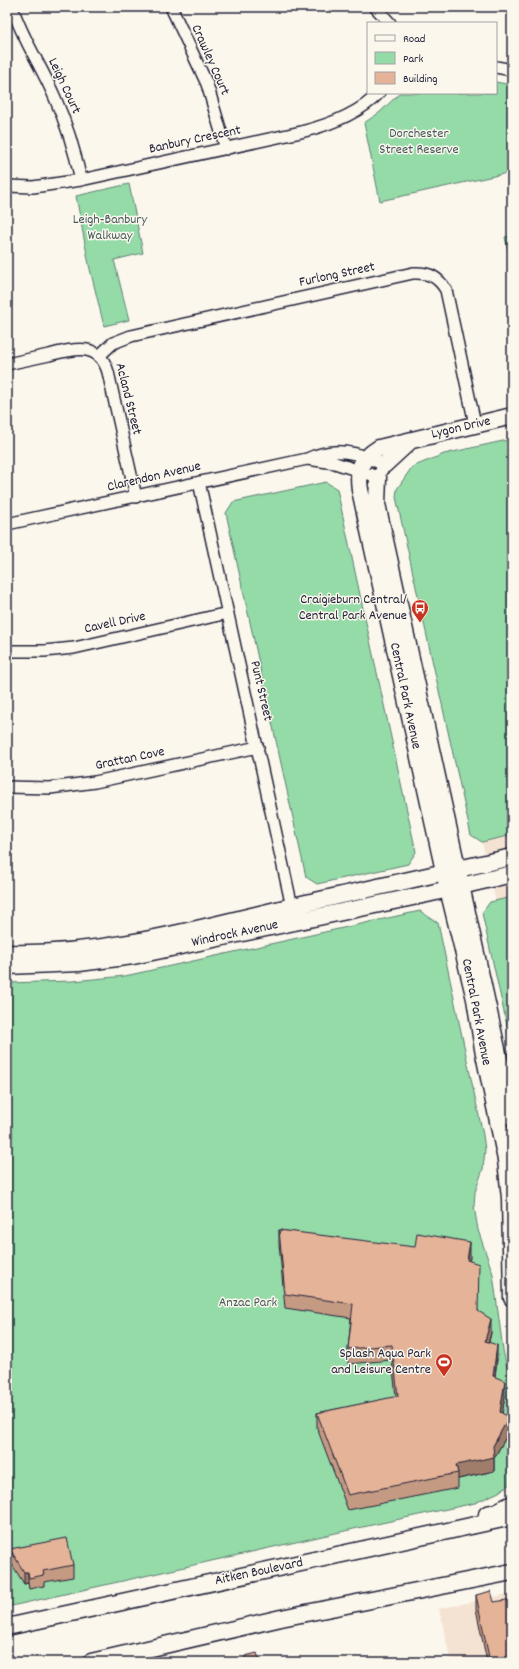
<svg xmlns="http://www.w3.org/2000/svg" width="519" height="1669" viewBox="0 0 519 1669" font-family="Dekko,sans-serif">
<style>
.built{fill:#f4e3d2}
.green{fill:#95dba8;stroke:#5c7e72}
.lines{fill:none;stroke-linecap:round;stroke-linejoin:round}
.street-casing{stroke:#22223b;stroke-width:14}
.secondary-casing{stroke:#22223b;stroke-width:19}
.street{stroke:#fbf7ec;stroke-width:11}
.secondary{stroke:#fbf7ec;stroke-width:16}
.wall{fill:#c59a82;stroke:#22223b}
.shaded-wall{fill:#a07d6a;stroke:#22223b}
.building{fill:#e5b397;stroke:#22223b}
.labels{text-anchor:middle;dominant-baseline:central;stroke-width:3;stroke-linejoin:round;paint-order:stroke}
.street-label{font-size:14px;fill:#22223b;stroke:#fbf7ec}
.park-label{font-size:14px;fill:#445a5c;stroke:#fbf7ec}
.poi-label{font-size:14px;fill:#22223b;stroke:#fbf7ec;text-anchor:end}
</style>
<rect width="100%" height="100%" fill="#fbf7ec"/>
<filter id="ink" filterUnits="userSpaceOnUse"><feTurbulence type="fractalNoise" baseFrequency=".025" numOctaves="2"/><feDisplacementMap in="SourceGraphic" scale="8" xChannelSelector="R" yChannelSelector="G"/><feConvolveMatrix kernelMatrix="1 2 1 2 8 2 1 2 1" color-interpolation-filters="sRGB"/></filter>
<g filter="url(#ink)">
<!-- built -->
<path class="built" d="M512,835V971L482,842Z
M512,1593V1662H451L439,1609Z"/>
<!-- green -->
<path class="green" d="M496,82L512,85V172L380,201L364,123L379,113L400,93H496Z
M129,184L143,253L114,260L129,320L104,326L89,265L76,196Z
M512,236V263H511L505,237Z
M512,439V835L482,842L471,835L396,497L397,489L412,467L444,454Z
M326,482L337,489L416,852L408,864L317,884L306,877L226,513L233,502Z
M512,897V1048L482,913L490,902Z
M420,911L438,923L483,1135L485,1150L483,1169L475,1192L474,1206L478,1230L493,1274L503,1350L512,1390V1482L499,1492L475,1503L358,1528L7,1607V983L73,981L125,976Z"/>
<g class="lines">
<!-- street casing -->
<g class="street-casing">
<path id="street" d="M12,7C23,40 42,67 55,98C67,125 75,152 81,180
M171,7L207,84L226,149
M375,7L390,23
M496,67L512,70
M7,186L33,187L81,180L301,132C329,125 359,114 379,93
M99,356L113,343L131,336L413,273C429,272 438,277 446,290L475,424
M7,364C21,361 35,358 49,355C73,349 99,341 108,372L136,497
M199,482L292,907
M7,524L307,459C335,446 358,452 384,465L378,477L335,463L307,459
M7,651H44L74,648L228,613
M7,787L50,788L95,782L258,747"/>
</g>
<!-- secondary casing -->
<g class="secondary-casing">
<path id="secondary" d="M512,416L379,448C360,460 357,468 360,490L448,889L475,999L483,1049L506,1160L510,1198L512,1298
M384,465L410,441
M378,477L377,504L512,1117
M7,953C104,956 200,928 293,906C366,889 439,873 512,857
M7,966L79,963L133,956L427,894L512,874
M487,1514L496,1512L512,1504
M7,1627L512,1517
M91,1662L281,1618L512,1572"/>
</g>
<!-- street -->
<use href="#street" class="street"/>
<!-- secondary -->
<use href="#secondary" class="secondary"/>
</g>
<!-- wall -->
<path class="wall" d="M279,1230L470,1257L469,1261L478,1311L491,1333L489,1342L497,1359L495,1377L505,1396L502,1413L509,1432L494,1458V1471L458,1479V1488L348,1510L317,1428V1413L396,1397L392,1360L348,1364V1349L351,1318L285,1308L279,1244Z
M10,1549L73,1565V1577L44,1582V1586L29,1589L28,1583L24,1584L10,1561Z
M476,1595L494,1602L512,1662H487L476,1609Z"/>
<!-- shaded-wall -->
<path class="shaded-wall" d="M470,1242V1257L467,1275V1260Z
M491,1319V1333L485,1355V1341Z
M497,1345V1359L493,1391V1376Z
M505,1381V1396L500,1427V1412Z
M509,1417V1432L494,1458V1471L458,1479V1473L456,1465L493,1446Z
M24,1572H28V1583L24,1584Z"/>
<!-- building -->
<path class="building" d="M279,1230L415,1247L417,1233L470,1242L467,1260L479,1264L478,1311L491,1319L485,1341L497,1345L493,1376L505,1381L500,1412L509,1417L493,1446L494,1457L456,1465L458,1473L348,1495L317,1413L398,1396L392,1345L348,1349L353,1304L285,1294Z
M67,1538L73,1565L43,1571L44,1575L29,1578L28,1572H24L10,1549Z
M491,1591L494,1602L512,1599V1662H490L476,1595Z
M257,1653L260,1662H243L242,1660H245V1656Z
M216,1660L217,1662H207Z"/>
</g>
<!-- icons -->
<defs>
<g id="bus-pin" transform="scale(0.9)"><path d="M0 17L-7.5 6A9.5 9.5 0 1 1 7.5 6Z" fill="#c8321e" stroke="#fbf7ec"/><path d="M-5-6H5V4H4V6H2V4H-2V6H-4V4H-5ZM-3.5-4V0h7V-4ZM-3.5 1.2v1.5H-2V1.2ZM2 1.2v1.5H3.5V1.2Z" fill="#fff"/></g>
<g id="stadium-pin" transform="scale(0.9)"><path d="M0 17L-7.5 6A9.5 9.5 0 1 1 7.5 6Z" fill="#c8321e" stroke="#fbf7ec"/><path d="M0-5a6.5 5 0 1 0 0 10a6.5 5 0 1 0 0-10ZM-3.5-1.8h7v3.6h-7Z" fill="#fff"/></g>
</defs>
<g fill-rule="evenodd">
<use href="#bus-pin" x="420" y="608"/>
<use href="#stadium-pin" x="444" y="1362"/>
</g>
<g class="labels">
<!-- street labels -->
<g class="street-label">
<text transform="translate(210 60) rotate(66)">Crawley Court</text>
<text transform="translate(64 86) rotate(65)">Leigh Court</text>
<text transform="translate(195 140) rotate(-12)">Banbury Crescent</text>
<text transform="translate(337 275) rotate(-12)">Furlong Street</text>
<text transform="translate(128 399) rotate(76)">Acland Street</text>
<text transform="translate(461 428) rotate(-13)">Lygon Drive</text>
<text transform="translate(154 477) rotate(-13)">Clarendon Avenue</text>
<text transform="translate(115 623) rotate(-12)">Cavell Drive</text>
<text transform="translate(261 691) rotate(77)">Punt Street</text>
<text transform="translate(405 696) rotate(78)">Central Park Avenue</text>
<text transform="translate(130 759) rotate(-12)">Grattan Cove</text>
<text transform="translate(235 934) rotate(-12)">Windrock Avenue</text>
<text transform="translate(476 1012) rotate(79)">Central Park Avenue</text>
<text transform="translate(259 1572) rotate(-12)">Aitken Boulevard</text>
</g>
<!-- park labels -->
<g class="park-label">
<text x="419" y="134">Dorchester<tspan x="419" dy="16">Street Reserve</tspan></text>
<text x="110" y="220">Leigh-Banbury<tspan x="110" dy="16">Walkway</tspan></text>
<text x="248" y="1303">Anzac Park</text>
</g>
<!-- poi labels -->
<g class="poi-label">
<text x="407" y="600">Craigieburn Central/<tspan x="407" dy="16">Central Park Avenue</tspan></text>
<text x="431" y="1354">Splash Aqua Park<tspan x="431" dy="16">and Leisure Centre</tspan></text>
</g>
</g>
<!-- margin -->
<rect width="519" height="1669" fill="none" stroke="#fbf7ec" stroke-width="24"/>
<rect x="12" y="12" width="495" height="1645" fill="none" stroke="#22223b" stroke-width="1.5" filter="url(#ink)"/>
<!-- legend -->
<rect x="367" y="22" width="130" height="72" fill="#fbf7ec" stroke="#a4a2a5"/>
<rect x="375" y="35" width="20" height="6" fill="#fbf7ec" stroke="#a4a2a5"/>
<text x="403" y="42" font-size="12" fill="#22223b">Road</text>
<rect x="375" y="52" width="20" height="12" fill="#95dba8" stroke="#a4a2a5"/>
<text x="403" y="62" font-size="12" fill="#22223b">Park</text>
<rect x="375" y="72" width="20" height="12" fill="#e5b397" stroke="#a4a2a5"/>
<text x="403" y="82" font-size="12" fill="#22223b">Building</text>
</svg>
